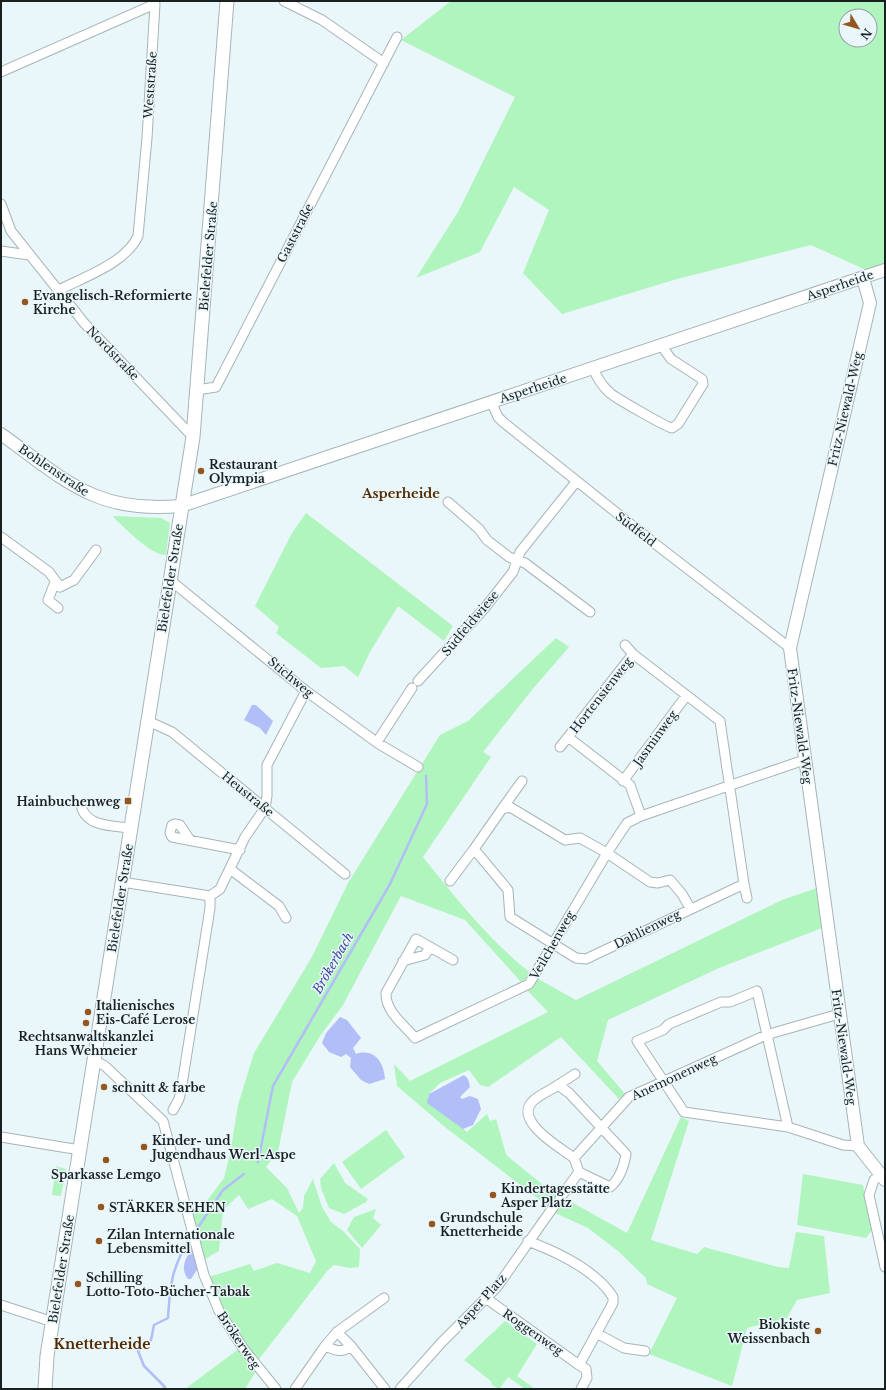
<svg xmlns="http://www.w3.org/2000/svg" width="886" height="1390" viewBox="0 0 886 1390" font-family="'Libre Baskerville',serif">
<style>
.green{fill:#b0f4be;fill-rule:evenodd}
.water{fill:#b1bef7}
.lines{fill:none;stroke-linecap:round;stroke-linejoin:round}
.stream{stroke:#b1bef7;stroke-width:2.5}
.minor-casing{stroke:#a7b4b7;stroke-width:11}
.tertiary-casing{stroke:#a7b4b7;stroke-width:14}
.secondary-casing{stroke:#a7b4b7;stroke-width:15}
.minor{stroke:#fff;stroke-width:9}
.tertiary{stroke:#fff;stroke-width:12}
.secondary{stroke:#fff;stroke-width:13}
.poi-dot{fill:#95551e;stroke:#e9f7fa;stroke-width:1.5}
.labels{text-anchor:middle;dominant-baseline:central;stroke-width:3;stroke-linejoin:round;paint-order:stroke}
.street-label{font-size:12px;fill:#1a1f20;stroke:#e9f7fa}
.poi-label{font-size:12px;font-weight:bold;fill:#1a1f20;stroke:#e9f7fa;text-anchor:start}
.neighbourhood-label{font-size:13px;font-weight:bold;fill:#542900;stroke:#e9f7fa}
.water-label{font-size:13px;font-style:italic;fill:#424da0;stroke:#e9f7fa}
.quarter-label{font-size:14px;font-weight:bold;fill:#542900;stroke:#e9f7fa}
</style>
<rect width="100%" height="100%" fill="#e9f7fa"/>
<!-- green -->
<path class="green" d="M451,1H885V265L866,270L811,245L677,279L562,314L523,273L549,210L514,187L480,252L416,278L458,212L515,97L401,40ZM846,16H870V40H846Z
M306,513L453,626L444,641L398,606L370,652L358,677L344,666L321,668L276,633L279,627L255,606L292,533Z
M113,516L161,518L170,523L166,555C152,556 126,529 115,519Z
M556,638L569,647L531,691L483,752L491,757L423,857C456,898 490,942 532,974L521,982L465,920L401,896L412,875L343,1005L320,1036L292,1082L278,1152L266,1167L287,1188L299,1213L303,1208L304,1196L313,1179L322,1207L331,1222L343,1231L360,1249L359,1267L350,1268L334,1265L328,1270L256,1363L221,1311L209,1277L250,1264L254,1271L277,1263L310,1273L316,1261L297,1216L272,1199L248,1209L239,1195L223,1210L219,1251L203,1260L191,1216L203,1206L224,1178L230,1154L238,1105L254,1053L312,957L348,883L440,735L468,721Z
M817,888L822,928L719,968L608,1020L597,1061L625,1094L619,1099L561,1037L488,1087L480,1085L469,1070L440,1083L429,1094L428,1101L467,1132L487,1114L490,1121L496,1119L506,1154L512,1160L557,1196L549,1207L445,1127L397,1086L394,1064L410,1081L548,1012L526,989L533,986L538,979L576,1000L782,900Z
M681,1117L689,1121L651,1240L697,1254L704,1247L778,1267L789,1268L796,1232L824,1236L830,1293L797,1300L787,1318L747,1328L732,1386L649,1354L677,1298L647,1284L646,1278L618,1251L588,1228L553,1212L564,1198L627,1233Z
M386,1130L405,1157L361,1189L342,1162Z
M334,1163L345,1183L368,1199L366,1202L344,1214L329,1208L321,1188L320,1179Z
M56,1166L66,1169L61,1196L52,1195Z
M803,1174L863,1185L872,1230L866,1238L797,1225Z
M376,1209L373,1218L381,1225L362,1248L347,1230L354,1217Z
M505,1321L537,1344L517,1376L535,1389H525L508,1377L499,1389L491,1384L492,1382L464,1360Z
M240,1348L256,1371L245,1389H185Z"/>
<!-- water -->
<path class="water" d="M252,705H256L273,721L266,735L260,728L244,720Z
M340,1017L347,1020L361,1038L353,1048L356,1054C374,1048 384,1062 385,1079L369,1084L361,1080L350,1067L351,1058L346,1054L341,1057L329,1052L322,1043L326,1033Z
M464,1075L468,1079L470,1087L460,1097L462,1099L470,1096L478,1099L481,1109L473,1125L463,1129L427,1103L429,1094Z
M192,1249L198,1268L191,1279H188C180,1268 185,1259 192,1249Z"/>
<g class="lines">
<!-- stream -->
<path class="stream" d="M258,1162L273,1086L390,884L427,804L426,776
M195,1232L223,1190L244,1174
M163,1389L165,1387L144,1366L138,1351L151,1340L154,1325L168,1318C170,1284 172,1265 192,1236"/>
<!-- minor casing -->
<g class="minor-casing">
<path id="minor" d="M284,1L322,20L384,63
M1,72L155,4L147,138L138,236C126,263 84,277 59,290
M1,204L11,231L85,324L193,437
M1,251L29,255
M593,368C597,378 602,386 610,393C614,397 668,428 672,428L678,424L703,384L702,379L671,359L661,345
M197,390L216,387L397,37
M491,401L498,417L503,422L658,546L790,648
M448,502L479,529L487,540L509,557L525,563L590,612
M1,537L49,572L60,587L74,580L96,550
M170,580L306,691L379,744L418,767
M55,582L48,600L58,608
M625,645L633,654
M418,681L483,610L513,572L520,552L576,482
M148,721L172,732L345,874
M377,742L412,688
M560,747L568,737
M623,781L686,696
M82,809C89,827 114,826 131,828
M502,809L522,781
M641,816L630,785L568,737L633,654L720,721L744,884L586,959L576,958L510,917L508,890L474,849L502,809L510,807L565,840L580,838L607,853L650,882L658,883L670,880L682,894L690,908
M190,840L180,825L175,824L172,825L170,833L172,837L240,850
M230,869L279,906L286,918
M450,881L474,849
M122,882L210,896L220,889L245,837L265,808L267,796V765L306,691
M744,884L747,898
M453,960L416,939L386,993C385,1011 404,1025 415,1038L529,984L607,853L627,823L641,816L804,760
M403,961L425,955L430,947
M94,1060L105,1066L163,1121L204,1275L219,1311L243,1348L276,1389
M558,1085L575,1074
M173,1110L179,1099L181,1091L210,908V896
M788,1127L757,991L730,1002H721L669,1024L663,1030L637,1041L684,1112L788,1127L843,1145L858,1146
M1,1137L80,1150
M574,1158C561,1148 511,1120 534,1100C541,1094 551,1090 558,1085L569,1093L626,1154C624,1166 620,1179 610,1187L579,1172
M880,1175L874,1180L869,1195L885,1267
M560,1198L579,1172L574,1158L629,1097L766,1035L839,1014
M528,1241C557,1252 596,1270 613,1297V1303L579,1365L586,1369L587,1378L581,1389
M487,1299L579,1365
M1,1305L53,1322
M596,1333L624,1348L645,1351
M325,1346L337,1332
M351,1346L385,1389
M295,1389L325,1346C335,1350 341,1354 351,1346L337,1332L384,1298
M400,1389L442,1342L497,1287L554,1206"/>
</g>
<!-- tertiary casing -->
<g class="tertiary-casing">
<path id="tertiary" d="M863,278L870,303L790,648L858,1146L885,1180
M1,434C65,480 96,514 181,506L885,270"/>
</g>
<!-- secondary casing -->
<g class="secondary-casing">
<path id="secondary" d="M45,1389L47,1356L193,437L227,1"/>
</g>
<!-- minor -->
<use href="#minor" class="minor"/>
<!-- tertiary -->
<use href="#tertiary" class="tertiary"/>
<!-- secondary -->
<use href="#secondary" class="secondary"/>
</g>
<!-- markers -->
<g class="poi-dot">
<circle cx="25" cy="302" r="4"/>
<circle cx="201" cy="471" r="4"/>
<rect x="124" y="797" width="8" height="8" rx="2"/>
<circle cx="88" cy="1012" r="4"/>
<circle cx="86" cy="1023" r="4"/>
<circle cx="104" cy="1087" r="4"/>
<circle cx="144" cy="1147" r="4"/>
<circle cx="106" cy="1160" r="4"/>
<circle cx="493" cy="1195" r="4"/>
<circle cx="101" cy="1207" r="4"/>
<circle cx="432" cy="1224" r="4"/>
<circle cx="99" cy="1241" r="4"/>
<circle cx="78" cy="1284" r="4"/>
<circle cx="818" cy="1331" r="4"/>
</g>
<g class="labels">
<!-- street labels -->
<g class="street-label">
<text transform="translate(150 85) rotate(-86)">Weststraße</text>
<text transform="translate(295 233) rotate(-63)">Gaststraße</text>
<text transform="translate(208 256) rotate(-85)">Bielefelder Straße</text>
<text transform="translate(840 285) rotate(-19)">Asperheide</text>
<text transform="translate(113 353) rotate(46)">Nordstraße</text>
<text transform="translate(533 388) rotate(-18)">Asperheide</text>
<text transform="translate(845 409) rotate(-77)">Fritz-Niewald-Weg</text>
<text transform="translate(54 470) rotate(34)">Bohlenstraße</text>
<text transform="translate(636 529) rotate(38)">Südfeld</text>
<text transform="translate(170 578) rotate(-81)">Bielefelder Straße</text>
<text transform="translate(470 623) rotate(-50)">Südfeldwiese</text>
<text transform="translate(291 677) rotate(40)">Stichweg</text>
<text transform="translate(601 695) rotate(-52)">Hortensienweg</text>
<text transform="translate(800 726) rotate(82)">Fritz-Niewald-Weg</text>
<text transform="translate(655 738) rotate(-54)">Jasminweg</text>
<text transform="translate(248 794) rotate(39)">Heustraße</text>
<text transform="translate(120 898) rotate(-81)">Bielefelder Straße</text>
<text transform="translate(647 929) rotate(-26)">Dahlienweg</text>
<text transform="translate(552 945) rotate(-60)">Veilchenweg</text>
<text transform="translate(844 1047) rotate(82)">Fritz-Niewald-Weg</text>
<text transform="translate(674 1077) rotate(-25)">Anemonenweg</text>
<text transform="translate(61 1269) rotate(-81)">Bielefelder Straße</text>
<text transform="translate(481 1301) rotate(-48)">Asper Platz</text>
<text transform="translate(533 1332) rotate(35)">Roggenweg</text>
<text transform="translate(239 1340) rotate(56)">Brökerweg</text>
</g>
<!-- poi labels -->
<g class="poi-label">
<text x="33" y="295">Evangelisch-Reformierte<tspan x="33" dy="14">Kirche</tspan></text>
<text x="209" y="464">Restaurant<tspan x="209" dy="14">Olympia</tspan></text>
<text x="120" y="801" text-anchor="end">Hainbuchenweg</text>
<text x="96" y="1005">Italienisches<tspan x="96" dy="14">Eis-Café Lerose</tspan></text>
<text x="86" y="1036" text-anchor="middle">Rechtsanwaltskanzlei<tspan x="86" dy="14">Hans Wehmeier</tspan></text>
<text x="112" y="1087">schnitt &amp; farbe</text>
<text x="152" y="1140">Kinder- und<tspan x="152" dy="14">Jugendhaus Werl-Aspe</tspan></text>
<text x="106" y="1174" text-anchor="middle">Sparkasse Lemgo</text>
<text x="501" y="1188">Kindertagesstätte<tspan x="501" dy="14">Asper Platz</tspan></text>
<text x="109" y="1207">STÄRKER SEHEN</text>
<text x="440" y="1217">Grundschule<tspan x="440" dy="14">Knetterheide</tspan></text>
<text x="107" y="1234">Zilan Internationale<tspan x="107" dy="14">Lebensmittel</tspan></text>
<text x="86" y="1277">Schilling<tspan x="86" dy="14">Lotto-Toto-Bücher-Tabak</tspan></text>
<text x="810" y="1324" text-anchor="end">Biokiste<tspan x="810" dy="14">Weissenbach</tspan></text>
</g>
<!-- neighbourhood labels -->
<g class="neighbourhood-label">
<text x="401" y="493">Asperheide</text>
</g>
<!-- water labels -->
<g class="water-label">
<text transform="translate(333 963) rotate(-60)">Brökerbach</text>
</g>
<!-- quarter labels -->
<g class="quarter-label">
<text x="102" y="1344">Knetterheide</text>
</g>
</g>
<!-- border -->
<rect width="886" height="1390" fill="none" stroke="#1a1f20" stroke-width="4"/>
<!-- north arrow -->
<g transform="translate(858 28) rotate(128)"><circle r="19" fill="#e9f7fa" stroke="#96a1a3"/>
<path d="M0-3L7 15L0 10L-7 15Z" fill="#95551e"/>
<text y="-6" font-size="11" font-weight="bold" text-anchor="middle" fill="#1a1f20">N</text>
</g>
</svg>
